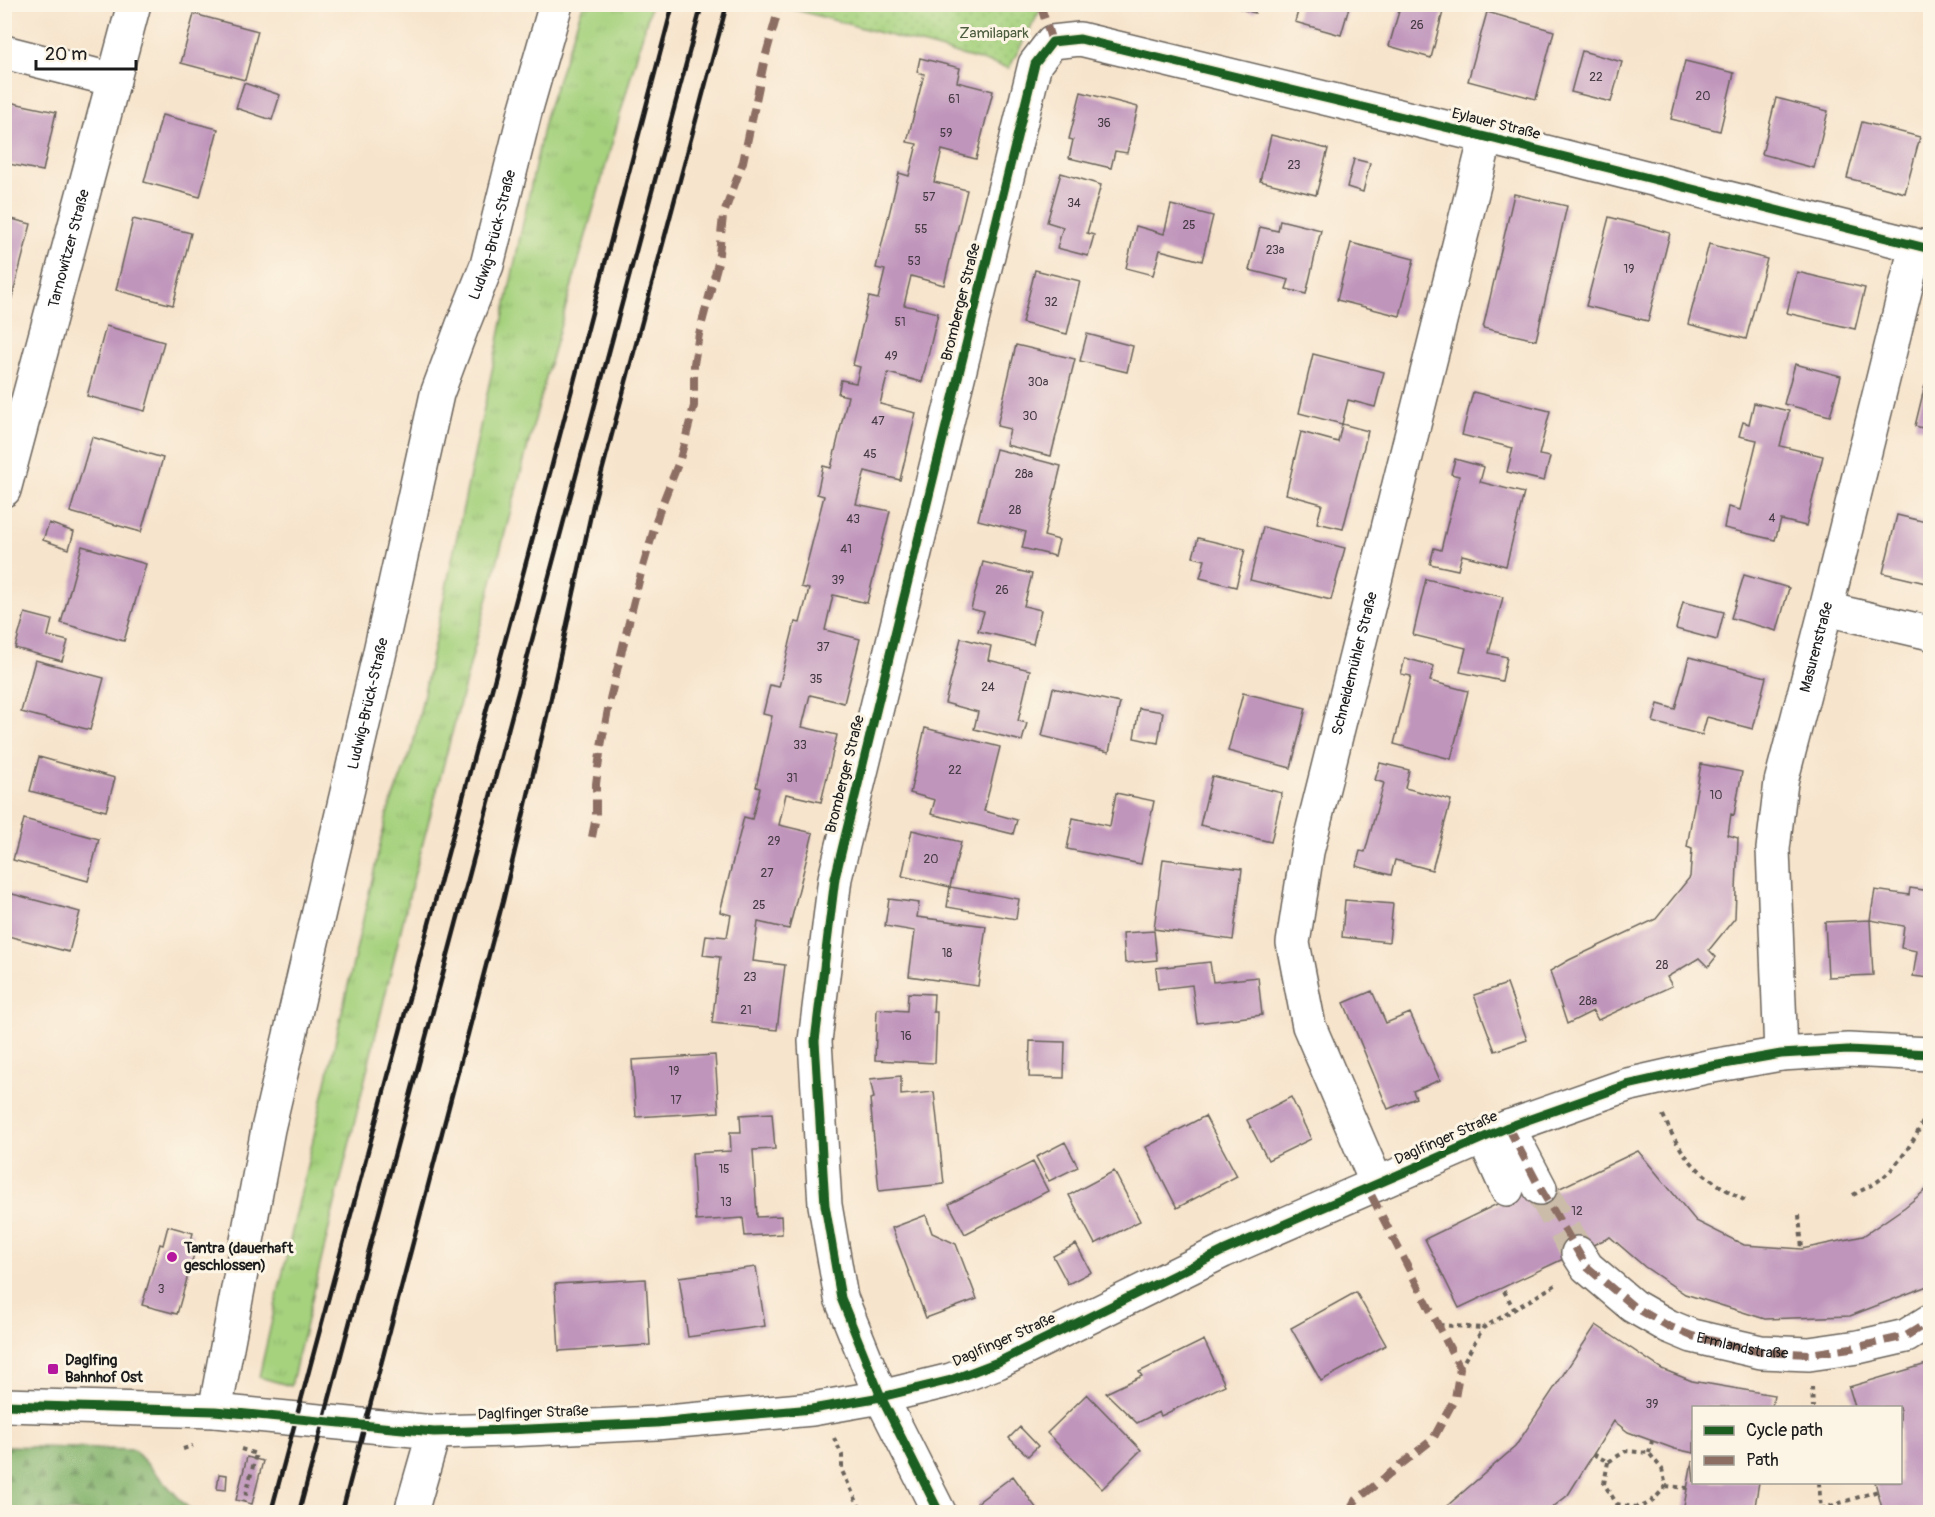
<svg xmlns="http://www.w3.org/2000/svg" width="1935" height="1517" viewBox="0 0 1935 1517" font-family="Pangolin,sans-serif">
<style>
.grass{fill:url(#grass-tufts);stroke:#61774d;stroke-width:1.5}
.forest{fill:url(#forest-firs);stroke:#506844;stroke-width:1.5}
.park{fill:url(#park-dots);stroke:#61774d;stroke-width:1.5}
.building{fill:#c095bc}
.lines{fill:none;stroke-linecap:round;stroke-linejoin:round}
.minor-tunnel{stroke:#cbbca9;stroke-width:33;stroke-dasharray:33 16;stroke-linecap:butt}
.minor-casing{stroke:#69625a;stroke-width:36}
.path{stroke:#69625a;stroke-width:4;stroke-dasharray:4.5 4.5;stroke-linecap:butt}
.minor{stroke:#fff;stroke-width:33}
.rail{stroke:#1c1c1c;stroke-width:4.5}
.quiet{stroke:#8d6e63;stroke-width:8;stroke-dasharray:15 8;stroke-linecap:butt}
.cycleway-casing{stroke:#fcf5e5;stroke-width:13}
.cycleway{stroke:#1b5e20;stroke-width:9}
.poi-dot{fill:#b5179e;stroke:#fcf5e5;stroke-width:2}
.labels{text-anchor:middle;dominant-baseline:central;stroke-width:6;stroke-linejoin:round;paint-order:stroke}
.number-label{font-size:12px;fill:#453a44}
.park-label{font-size:15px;fill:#4c5c3e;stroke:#fcf5e5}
.street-label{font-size:15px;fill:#1c1c1c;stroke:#fcf5e5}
.poi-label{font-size:15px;font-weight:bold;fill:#1c1c1c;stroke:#fcf5e5;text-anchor:start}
</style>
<defs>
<pattern id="grass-tufts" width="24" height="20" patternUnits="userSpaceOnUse" patternTransform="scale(1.5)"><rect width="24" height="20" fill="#a6d27e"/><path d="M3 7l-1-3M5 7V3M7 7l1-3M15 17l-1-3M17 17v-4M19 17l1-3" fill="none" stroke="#8eb46c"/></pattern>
<pattern id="forest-firs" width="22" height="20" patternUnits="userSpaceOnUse" patternTransform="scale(1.5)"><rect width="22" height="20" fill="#84b46d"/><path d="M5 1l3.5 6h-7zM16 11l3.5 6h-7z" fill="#6b9259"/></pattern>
<pattern id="park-dots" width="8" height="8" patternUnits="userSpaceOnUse" patternTransform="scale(1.5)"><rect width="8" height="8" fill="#a6d27e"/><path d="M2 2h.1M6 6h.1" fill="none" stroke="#8eb46c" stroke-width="1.8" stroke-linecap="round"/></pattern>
</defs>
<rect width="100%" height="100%" fill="#fcf5e5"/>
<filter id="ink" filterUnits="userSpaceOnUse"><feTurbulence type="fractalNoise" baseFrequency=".0167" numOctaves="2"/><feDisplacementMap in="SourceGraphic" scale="12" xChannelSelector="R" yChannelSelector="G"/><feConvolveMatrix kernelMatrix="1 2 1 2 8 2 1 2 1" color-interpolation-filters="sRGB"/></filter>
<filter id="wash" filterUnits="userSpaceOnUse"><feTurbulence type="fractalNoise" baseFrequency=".008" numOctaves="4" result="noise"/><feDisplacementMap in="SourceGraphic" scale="24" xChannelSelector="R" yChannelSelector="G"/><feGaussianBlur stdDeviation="1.35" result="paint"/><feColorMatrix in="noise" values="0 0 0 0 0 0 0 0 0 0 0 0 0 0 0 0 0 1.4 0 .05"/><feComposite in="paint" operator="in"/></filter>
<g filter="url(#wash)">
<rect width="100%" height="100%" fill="#f7e4cc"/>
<!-- grass -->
<path class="grass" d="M583,5H651L548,370L411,888L291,1386L259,1377L387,814L413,745L546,114Z"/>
<!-- forest -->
<path class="forest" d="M8,1446L134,1450L192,1512H5L4,1456Z"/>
<!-- park -->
<path class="park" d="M778,5H1043L1009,68Z"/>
<g id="blocks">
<!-- building -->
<path class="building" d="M1224,4H1257L1255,13Z
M1300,4H1350L1341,35L1295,22Z
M1401,4H1445L1431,58L1389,46Z
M1487,12L1554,31L1536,99L1468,81Z
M194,14L258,31L245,80L181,63Z
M1582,51L1622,62L1611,102L1571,92Z
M920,58L960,68L957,82L993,91L976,159L942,150L934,182L967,190L944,285L911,276L904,305L938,313L922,382L888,373L880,404L916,413L900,480L865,471L856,504L890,511L867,603L833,595L825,630L860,639L844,703L810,695L802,727L837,735L821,802L786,794L779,825L813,833L789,929L758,922L753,961L785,965L777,1030L712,1023L720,957L703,955L706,935L727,937L731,915L720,912L744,817L752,819L760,788L756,787L772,716L763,714L770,685L779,687L795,622L800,623L809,589L801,587L824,496L817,494L823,466L831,468L848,396L838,394L841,380L856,383L860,367L853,365L869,297L878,299L885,270L876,268L899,173L909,176L917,144L907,142L924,74L917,72Z
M1685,61L1734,73L1720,131L1671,119Z
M244,83L280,95L272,120L236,108Z
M1081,92L1138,107L1127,153L1115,151L1111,168L1069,158L1073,140L1069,139Z
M1776,98L1828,111L1814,168L1762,154Z
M4,101L56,112L43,171L4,163Z
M162,115L218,129L200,197L144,182Z
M1862,122L1920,137L1905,193L1847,178Z
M1271,135L1328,149L1316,195L1260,181Z
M1354,159L1370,163L1363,192L1347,187Z
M1061,173L1101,185L1087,233L1094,235L1088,256L1057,248L1063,227L1047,222Z
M1514,194L1567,206L1536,340L1483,328Z
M1171,205L1213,216L1202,261L1160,250L1153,275L1126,268L1136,226L1164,234Z
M4,217L31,224L11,301L4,300Z
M1609,217L1670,233L1648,321L1586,306Z
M133,219L191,233L173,305L116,290Z
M1280,220L1321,230L1306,294L1286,289L1289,280L1249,270L1260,227L1278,231Z
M1351,243L1414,259L1400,316L1337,300Z
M1709,244L1767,259L1746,339L1688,324Z
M1035,270L1080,281L1067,334L1022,323Z
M1797,272L1865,288L1855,329L1787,313Z
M106,326L164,342L145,411L87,396Z
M1087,334L1133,346L1127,372L1080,361Z
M1016,345L1075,359L1051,456L1006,445L1010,429L997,426Z
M1313,354L1384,372L1375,407L1348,400L1342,424L1368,431L1343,529L1317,523L1322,504L1286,494L1301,432L1338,442L1342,424L1299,413Z
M1795,364L1841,376L1830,416L1784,404Z
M1925,385L1930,386V430L1915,426Z
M1473,392L1550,411L1539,455L1550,457L1544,481L1507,472L1513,448L1462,435Z
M1754,403L1789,411L1780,446L1823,456L1806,526L1781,520L1775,540L1724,528L1728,507L1740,510L1757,440L1739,436L1743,422L1749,424Z
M92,437L163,458L141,532L70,512Z
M996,449L1061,466L1044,536L1059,540L1055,556L1022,548L1026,532L978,520Z
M1455,459L1484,467L1480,482L1524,493L1506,566L1462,555L1458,570L1430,564L1434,548L1441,550L1459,476L1451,474Z
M1897,515L1930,523V584L1883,573Z
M49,523L74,532L69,549L43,540Z
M1263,527L1345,548L1331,600L1250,580Z
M1198,538L1245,549L1236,587L1200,578L1205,560L1193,557Z
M82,546L146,564L124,641L61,623Z
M983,562L1032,574L1024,606L1041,610L1033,644L978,631L984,612L971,609Z
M1744,575L1789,588L1777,631L1731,618Z
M1426,579L1503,597L1489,653L1507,657L1502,681L1460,672L1466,648L1413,635Z
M1683,602L1724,612L1717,640L1676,629Z
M25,613L52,620L48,636L68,641L62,661L15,648Z
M961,638L991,646L988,660L1030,670L1018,721L1027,723L1022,741L974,729L978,712L945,703Z
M1689,657L1766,677L1753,729L1707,717L1702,735L1653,722L1658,704L1675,709Z
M1405,658L1434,666L1430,681L1468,691L1451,759L1394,744L1411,676L1401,674Z
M35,660L104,678L90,730L21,712Z
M1053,688L1120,703L1109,752L1042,736Z
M1243,693L1306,708L1291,768L1228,751Z
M1139,708L1163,712L1158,743L1134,738Z
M925,728L1000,747L984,811L1017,820L1013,834L931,814L935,800L910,793Z
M39,757L115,778L106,811L30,791Z
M1380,763L1409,770L1405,788L1451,800L1432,870L1395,860L1391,875L1356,866L1360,851L1365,852L1384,783L1375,780Z
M1701,764L1742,772L1734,815L1731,814L1728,835L1738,838L1735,918L1709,950L1716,957L1708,967L1699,958L1667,977L1672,986L1598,1020L1593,1011L1567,1024L1550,971L1569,960L1656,919L1690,877L1692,849L1687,847Z
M1212,776L1282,793L1271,842L1200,825Z
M1116,793L1154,801L1141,864L1067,849L1073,818L1110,826Z
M24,819L99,839L88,881L13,860Z
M912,830L961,842L950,887L1019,899L1016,919L947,907L950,887L902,876Z
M1163,859L1242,869L1233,940L1154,929Z
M1910,888L1930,891V978L1913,976L1917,951L1901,948L1904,926L1870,920L1875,890L1909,895Z
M5,892L80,912L69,952L4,935Z
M889,899L919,903L917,917L986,926L978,986L909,976L915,931L885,926Z
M1345,900L1393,904L1389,942L1342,937Z
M1870,920L1873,975L1828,977L1825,922Z
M1154,931L1157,960L1125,963L1123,933Z
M1210,962L1213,982L1258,977L1262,1015L1197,1023L1192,985L1158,989L1156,968Z
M1507,984L1527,1040L1495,1051L1474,995Z
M1372,991L1386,1023L1410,1013L1440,1080L1413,1091L1416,1098L1388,1109L1344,1003Z
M908,993L934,994L933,1012H937L935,1063L875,1060L877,1009L907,1011Z
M1030,1041L1065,1042L1064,1078L1029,1077Z
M715,1055L719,1112L636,1117L632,1060Z
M901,1076V1095L934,1092L944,1184L879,1191L870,1099L874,1098L870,1079Z
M1291,1097L1311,1139L1268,1160L1247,1120Z
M772,1113L775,1149L753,1150L757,1217L781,1216L782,1234L745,1236L743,1218L696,1221L692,1153L731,1151L730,1132H741L740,1115Z
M1205,1116L1237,1176L1177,1208L1146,1147Z
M1065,1142L1078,1167L1049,1181L1036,1157Z
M1638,1151L1696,1221L1744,1245L1802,1249L1863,1236L1905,1207L1928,1188L1930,1183V1285L1850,1316L1765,1319L1685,1294L1645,1267L1610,1237L1459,1308L1425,1239L1532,1187L1537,1199Z
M1033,1162L1048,1191L965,1234L949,1204Z
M1114,1171L1140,1221L1095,1244L1069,1195Z
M926,1215L932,1233L956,1244L977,1299L926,1318L892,1228Z
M168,1226L193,1233L188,1252L194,1254L177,1314L142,1305L160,1244L163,1245Z
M1076,1244L1091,1272L1068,1284L1053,1256Z
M756,1267L765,1326L688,1337L679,1277Z
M646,1279L650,1345L559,1351L555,1284Z
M1356,1292L1386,1345L1321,1381L1291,1328Z
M1596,1325L1662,1369L1692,1381L1774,1395L1772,1407H1694V1453L1675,1449L1628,1432L1614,1421L1568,1495L1547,1512H1440L1515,1447Z
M1204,1340L1225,1385L1161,1416L1159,1412L1137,1423L1106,1393L1142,1376L1139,1372Z
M1930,1363V1512H1883L1875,1482H1900V1407H1855L1849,1387Z
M1087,1394L1141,1450L1102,1489L1047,1433Z
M1020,1427L1038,1446L1028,1456L1009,1438Z
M247,1457L263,1461L252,1504L236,1500Z
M1692,1461L1694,1482H1759L1754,1512H1683Z
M219,1474L227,1475L226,1490L217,1489Z
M1013,1476L1039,1512H983L977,1503Z"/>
</g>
</g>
<g filter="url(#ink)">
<use href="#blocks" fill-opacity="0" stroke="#69625a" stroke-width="1.5"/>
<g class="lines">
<!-- minor-tunnel -->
<path class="minor-tunnel" d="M1540,1188L1578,1253"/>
<!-- minor casing -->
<g class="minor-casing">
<g id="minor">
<path d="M4,52L114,80"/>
<path id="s1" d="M4,490L134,4"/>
<path d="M1826,609L1930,633"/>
<path id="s2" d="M1781,1054L1773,849L1781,782L1826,609L1916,246"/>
<path d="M1508,1127L1540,1188"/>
<path d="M1484,1138L1507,1189"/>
<path id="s3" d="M1377,1184L1309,1026L1293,943L1307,852L1486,137"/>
<path d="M1578,1253L1587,1267L1633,1306L1668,1326L1692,1336L1761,1352L1809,1354L1858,1347L1906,1336L1930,1321"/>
<path d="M4,1405L215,1411L434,1432L508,1430L656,1423L812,1409L881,1397L951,1380L998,1362L1223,1251L1508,1127L1627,1085L1707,1067L1781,1054L1848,1050L1930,1054"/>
<path id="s4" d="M215,1411L268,1129L379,656L437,394L462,327L487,265L525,112L556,4"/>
<path d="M411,1512L434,1432"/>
<path d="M939,1512L881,1397L841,1298L825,1205L815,1041L835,878L1035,64L1052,42L1080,39L1486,137L1930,249"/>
</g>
</g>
<!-- path -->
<path class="path" d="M1663,1115C1683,1162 1702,1177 1746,1201
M1853,1195C1862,1190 1873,1185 1881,1179C1901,1164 1922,1128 1930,1105
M1799,1215L1802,1249
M1504,1291L1514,1309
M1439,1325L1483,1328
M1460,1368L1483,1328L1557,1284
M1812,1387L1813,1408
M834,1438L842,1455V1471L862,1512
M183,1449L193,1446
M241,1449L256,1454L244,1502
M1649,1453L1652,1441
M1593,1454L1608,1462L1626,1451L1649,1453L1662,1469L1666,1486L1687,1488
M1608,1462L1604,1484L1617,1504C1644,1510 1648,1507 1666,1486
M1819,1482L1821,1512
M1821,1509L1878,1491"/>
<!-- minor -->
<use href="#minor" class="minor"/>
<!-- rail -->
<path class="rail" d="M271,1512L546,488L673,4
M299,1512L702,4
M342,1512L503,901L551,698L593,505L727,4"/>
<!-- quiet -->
<g class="quiet">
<path d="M1043,4L1042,10L1052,42"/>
<path d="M592,837L596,817V784L601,746L610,699L640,577L659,512L680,459L694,406V364L699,334L718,263L723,216L743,162L765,58L780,4"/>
<path id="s5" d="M1508,1127L1540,1188L1587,1267L1633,1306L1668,1326L1692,1336L1761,1352L1809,1354L1858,1347L1906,1336L1930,1321"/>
<path d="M1349,1512L1354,1502L1433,1439L1455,1398L1460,1368L1368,1189"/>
</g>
<!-- cycleway casing -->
<g class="cycleway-casing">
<path id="cycleway" d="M1052,42L1080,39L1486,137L1930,249
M4,1405L215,1411L434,1432L508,1430L656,1423L812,1409L881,1397L951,1380L998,1362L1223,1251L1508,1127L1627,1085L1707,1067L1781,1054L1848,1050L1930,1054
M939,1512L881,1397L841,1298L825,1205L815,1041L835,878L1035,64L1052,42"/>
</g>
<!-- cycleway -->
<use href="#cycleway" class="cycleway"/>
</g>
</g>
<!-- markers -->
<g class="poi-dot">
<circle cx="172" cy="1257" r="6"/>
<rect x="47" y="1363" width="12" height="12" rx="3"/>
</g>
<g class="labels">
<!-- number labels -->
<g class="number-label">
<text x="1417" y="25">26</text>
<text x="1596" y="77">22</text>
<text x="1703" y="96">20</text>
<text x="954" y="99">61</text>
<text x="1104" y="123">36</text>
<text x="946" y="133">59</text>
<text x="1294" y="165">23</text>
<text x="929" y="197">57</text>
<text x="1074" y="203">34</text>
<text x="1189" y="225">25</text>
<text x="921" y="229">55</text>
<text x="1275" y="250">23a</text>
<text x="914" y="261">53</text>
<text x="1629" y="269">19</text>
<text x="1051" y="302">32</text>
<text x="900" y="322">51</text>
<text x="891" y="356">49</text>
<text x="1038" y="382">30a</text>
<text x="1030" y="416">30</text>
<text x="878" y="421">47</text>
<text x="870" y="454">45</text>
<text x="1024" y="474">28a</text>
<text x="1015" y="510">28</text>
<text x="1772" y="518">4</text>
<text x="853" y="519">43</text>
<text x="846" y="549">41</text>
<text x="838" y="580">39</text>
<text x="1002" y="590">26</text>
<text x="823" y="647">37</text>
<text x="816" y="679">35</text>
<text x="988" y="687">24</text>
<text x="800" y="745">33</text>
<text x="955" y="770">22</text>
<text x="792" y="778">31</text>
<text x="1716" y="795">10</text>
<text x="774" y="841">29</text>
<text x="931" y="859">20</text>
<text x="767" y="873">27</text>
<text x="759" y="905">25</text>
<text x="947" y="953">18</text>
<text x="1662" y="965">28</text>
<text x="750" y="977">23</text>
<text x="1588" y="1001">28a</text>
<text x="746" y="1010">21</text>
<text x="906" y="1036">16</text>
<text x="674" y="1071">19</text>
<text x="676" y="1100">17</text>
<text x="724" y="1169">15</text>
<text x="726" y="1202">13</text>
<text x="1577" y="1211">12</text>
<text x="161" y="1289">3</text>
<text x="1652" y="1404">39</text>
</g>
<!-- park labels -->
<g class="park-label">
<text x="994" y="33">Zamilapark</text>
</g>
<!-- street labels -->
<g class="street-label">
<text transform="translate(1496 124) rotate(14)">Eylauer Straße</text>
<text stroke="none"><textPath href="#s4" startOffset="1210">Ludwig-Brück-Straße</textPath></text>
<text stroke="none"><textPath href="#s1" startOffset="250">Tarnowitzer Straße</textPath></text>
<text transform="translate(961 302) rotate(-76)">Bromberger Straße</text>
<text stroke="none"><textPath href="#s2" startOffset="412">Masurenstraße</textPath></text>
<text stroke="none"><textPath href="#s3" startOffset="543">Schneidemühler Straße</textPath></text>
<text stroke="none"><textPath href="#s4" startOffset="724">Ludwig-Brück-Straße</textPath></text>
<text transform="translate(845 774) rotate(-76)">Bromberger Straße</text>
<text transform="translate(1446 1138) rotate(-24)">Daglfinger Straße</text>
<text transform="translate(1004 1340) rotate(-24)">Daglfinger Straße</text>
<text stroke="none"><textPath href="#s5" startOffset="339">Ermlandstraße</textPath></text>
<text transform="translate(533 1413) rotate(-2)">Daglfinger Straße</text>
</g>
<!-- poi labels -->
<g class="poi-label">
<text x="184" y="1248">Tantra (dauerhaft<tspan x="184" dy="17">geschlossen)</tspan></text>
<text x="65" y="1360">Daglfing<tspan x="65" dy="17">Bahnhof Ost</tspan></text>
</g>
</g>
<!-- margin -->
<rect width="1935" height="1517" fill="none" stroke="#fcf5e5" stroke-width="24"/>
<!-- legend -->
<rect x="1692" y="1406" width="210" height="78" fill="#fcf5e5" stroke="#a29e95" stroke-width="1.5"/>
<rect x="1704" y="1426" width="30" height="9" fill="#1b5e20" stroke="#a29e95" stroke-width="1.5"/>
<text x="1746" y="1436" font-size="18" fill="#1c1c1c">Cycle path</text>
<rect x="1704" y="1456" width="30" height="9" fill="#8d6e63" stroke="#a29e95" stroke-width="1.5"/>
<text x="1746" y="1466" font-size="18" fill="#1c1c1c">Path</text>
<!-- scale -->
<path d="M36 60v9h100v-9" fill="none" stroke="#1c1c1c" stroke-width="3"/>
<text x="45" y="60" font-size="18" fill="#1c1c1c" stroke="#fcf5e5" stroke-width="4.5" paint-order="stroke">20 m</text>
</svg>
